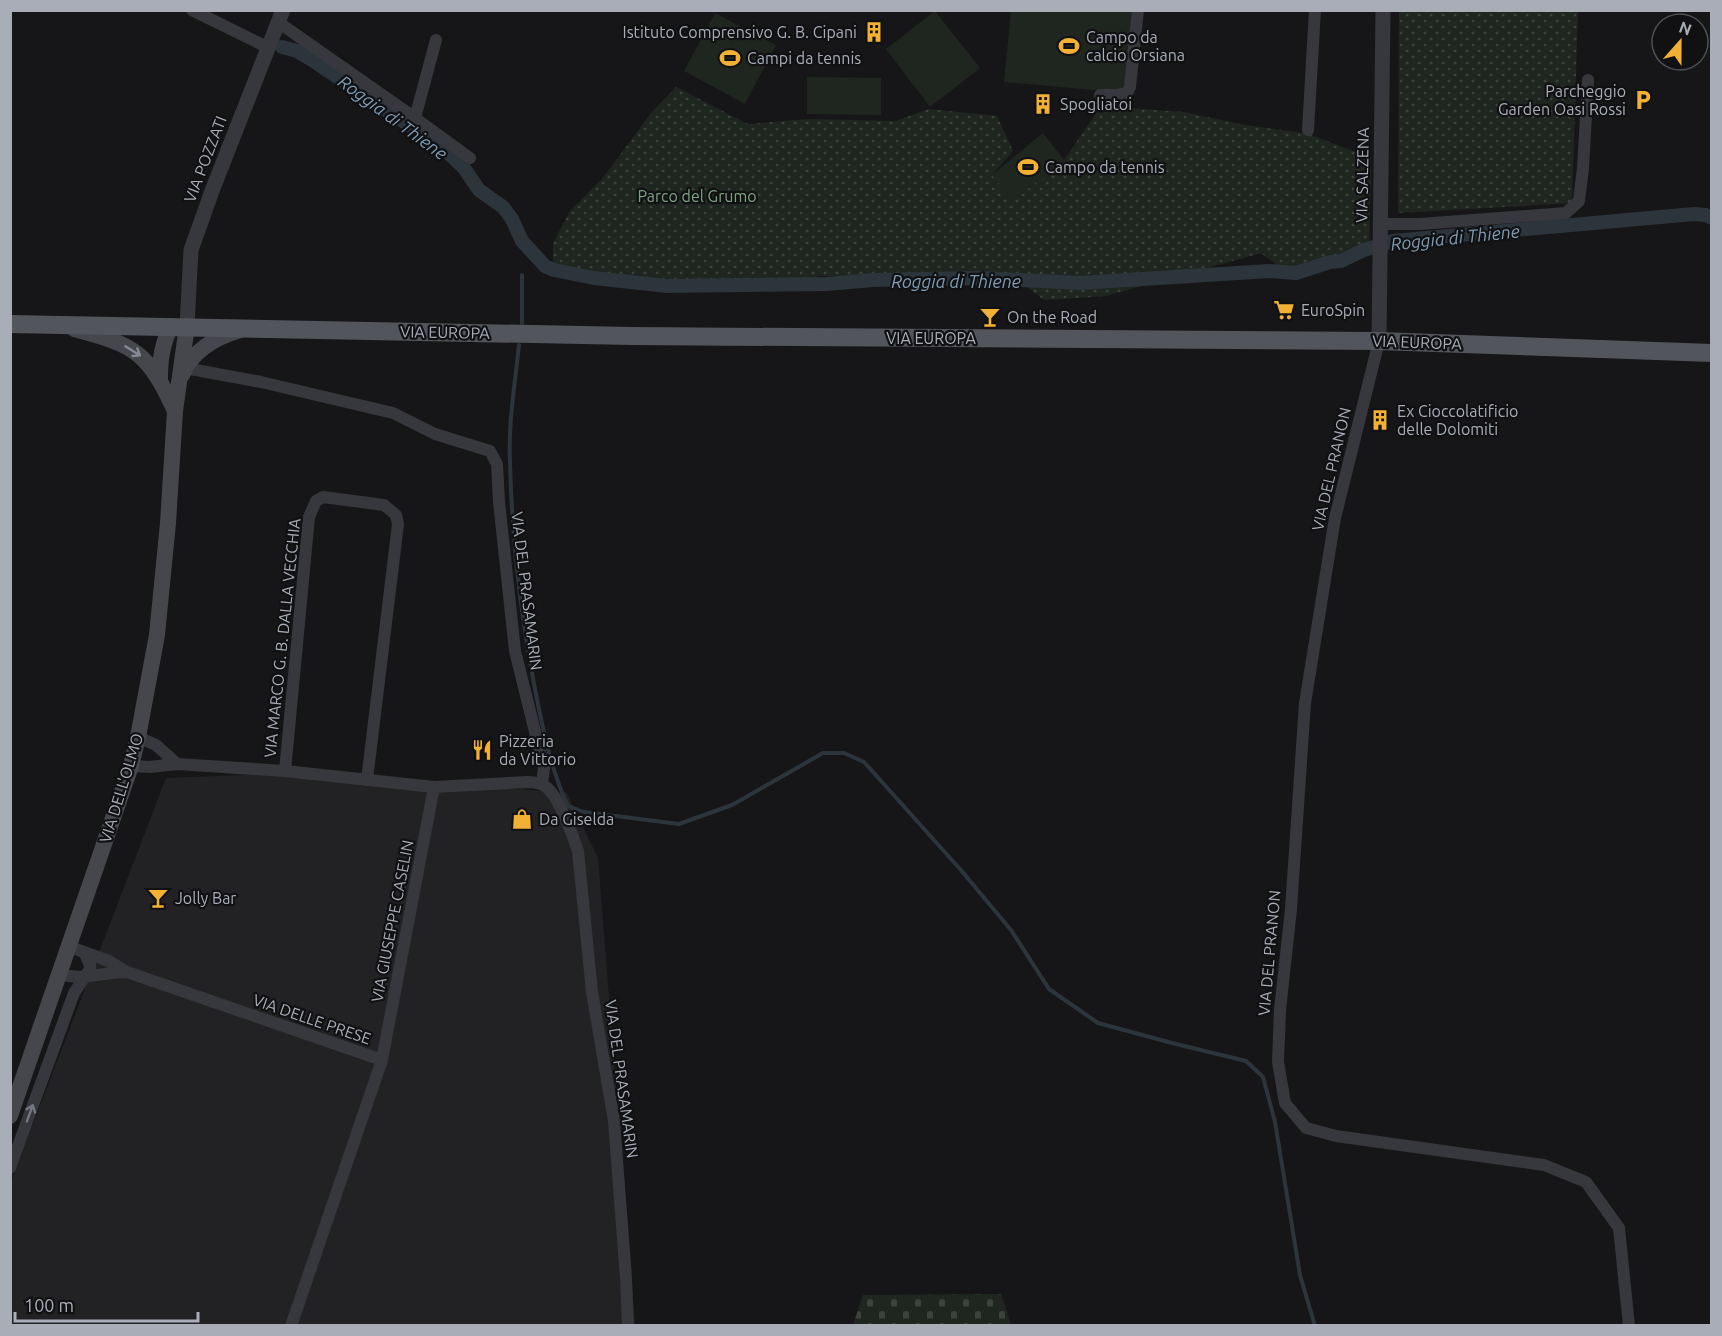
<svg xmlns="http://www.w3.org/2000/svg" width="1722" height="1336" viewBox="0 0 1722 1336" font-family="Ubuntu,sans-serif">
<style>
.built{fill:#222225}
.green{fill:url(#green-dots)}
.cemetery{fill:url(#cemetery-stones)}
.pitch{fill:#1e261f}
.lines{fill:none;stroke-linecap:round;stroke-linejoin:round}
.stream{stroke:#2c353c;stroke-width:4}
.canal{stroke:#2c353c;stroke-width:14}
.minor{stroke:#37383d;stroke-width:12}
.tertiary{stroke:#37383d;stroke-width:15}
.secondary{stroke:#45474d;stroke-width:16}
.primary{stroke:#53555c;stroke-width:18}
.oneway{stroke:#858993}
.oneway2{stroke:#757881}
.labels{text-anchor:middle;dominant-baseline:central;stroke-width:4.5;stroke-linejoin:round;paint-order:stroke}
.poi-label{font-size:16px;fill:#a8adb8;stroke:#111113;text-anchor:start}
.street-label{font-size:16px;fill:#a8adb8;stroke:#111113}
.park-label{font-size:16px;fill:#7fa381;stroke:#111113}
.water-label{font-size:18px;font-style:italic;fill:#7f9bb3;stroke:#111113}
</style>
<defs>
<pattern id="green-dots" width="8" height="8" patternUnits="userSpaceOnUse" patternTransform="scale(1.5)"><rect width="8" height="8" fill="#1e261f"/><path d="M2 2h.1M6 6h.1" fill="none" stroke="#3c433d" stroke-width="1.8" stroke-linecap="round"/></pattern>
<pattern id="cemetery-stones" width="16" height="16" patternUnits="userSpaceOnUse" patternTransform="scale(1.5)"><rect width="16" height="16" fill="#1e261f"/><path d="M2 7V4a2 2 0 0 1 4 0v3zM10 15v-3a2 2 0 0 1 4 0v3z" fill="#3c433d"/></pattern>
</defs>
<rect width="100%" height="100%" fill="#161618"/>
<!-- built -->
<path class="built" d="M315,772L567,793L598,858L635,1325H11L10,1184L166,778Z"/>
<!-- green -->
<path class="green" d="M1399,11H1578L1572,203L1398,213Z
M676,87L748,124L809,119L895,121L929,109L997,116L1013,151L992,175L1064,160L1101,106L1184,112L1240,124L1309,134L1371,158L1369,256L1326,260L1285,271L1261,253L1106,296L1044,300L1014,277L818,276L807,286L725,279L694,284L619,280L564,272L553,268V243L570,211L602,179L652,112Z"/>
<!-- cemetery -->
<path class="cemetery" d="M1001,1294L1011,1325H853L863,1295Z"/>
<!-- pitch -->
<path class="pitch" d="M935,11L980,68L930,107L886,49Z
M1011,11H1133L1127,93L1004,82Z
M715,13L776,45L745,104L684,71Z
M807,77L881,78V115L807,114Z
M1043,133L1064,160L1013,201L992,175Z"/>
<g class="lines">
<!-- stream -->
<path class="stream" d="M522,275V323
M519,345C515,384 508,423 510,463C512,537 520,611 534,684C542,725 550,768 568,806L584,812L679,824L732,805L823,753H844L864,762L960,869L1011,930L1049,989L1098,1023L1172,1043L1246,1061L1263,1077L1275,1122L1300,1275L1315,1326"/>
<!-- canal -->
<path class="canal" d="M282,47L297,51L312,60L443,148L464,168L479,190L503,207L512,219L522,241L545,266L554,270L594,278L667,286L827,284L873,280L980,278L1080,283L1269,271L1296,273L1330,262L1341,261L1364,250L1393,241L1694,214L1706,215L1712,218"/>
<!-- minor -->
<path class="minor" d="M192,10L267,47
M278,22L415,118L436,40
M1100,95H1117L1127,93L1130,87L1138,10
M415,118L470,158
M1308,130L1315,10
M1380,224H1420L1566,213L1579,201L1583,168L1588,80
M1379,341L1335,518L1305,703L1291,909L1280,1010L1278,1062L1285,1103L1306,1128L1336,1136L1544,1165L1586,1182L1619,1228L1629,1326
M185,368L261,382L393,413L435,434L490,451L497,464L499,502L515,651L544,768L542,784
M138,737L156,745L177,764
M131,766L150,767L177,764L285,771L434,787L528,782C534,782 541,783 546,787C558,795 573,836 578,851L592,992L614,1121L626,1278L628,1326
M285,771L309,517L316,501L323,497L384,505L396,515L398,524L367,780
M70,947L109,961L127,972L382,1060
M60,974C82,981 104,972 126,972
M10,1168L74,993L90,969V965L84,952
M291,1326L382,1060L434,787"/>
<!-- tertiary -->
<path class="tertiary" d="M187,326L191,250L212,191L283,10
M1379,341L1383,10"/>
<!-- secondary -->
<path class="secondary" d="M74,329C135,345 148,352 175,411
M182,375C192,351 216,337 240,330
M160,379C160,359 162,344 171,326
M10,1116L131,766L138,737L157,635L168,523L175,411L187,326"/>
<!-- primary -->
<path class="primary" d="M10,324L632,336L1379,341L1712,353"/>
</g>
<!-- one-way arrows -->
<defs><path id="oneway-shaft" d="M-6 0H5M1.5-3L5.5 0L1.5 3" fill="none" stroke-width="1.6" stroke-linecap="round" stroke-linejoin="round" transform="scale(1.5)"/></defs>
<use class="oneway" href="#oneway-shaft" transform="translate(133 351) rotate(32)"/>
<use class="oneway2" href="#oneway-shaft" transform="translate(30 1113) rotate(-70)"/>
<!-- icons -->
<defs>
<g id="building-bare" transform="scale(1.62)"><path d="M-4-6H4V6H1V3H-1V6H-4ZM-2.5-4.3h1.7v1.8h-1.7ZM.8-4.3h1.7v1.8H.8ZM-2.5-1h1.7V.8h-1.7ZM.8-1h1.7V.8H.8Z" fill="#f2b134" stroke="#111113" stroke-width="2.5" paint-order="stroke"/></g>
<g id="stadium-bare" transform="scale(1.62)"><path d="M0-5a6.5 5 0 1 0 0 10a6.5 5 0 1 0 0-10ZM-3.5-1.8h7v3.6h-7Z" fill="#f2b134" stroke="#111113" stroke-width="2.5" paint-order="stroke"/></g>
<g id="parking-bare" transform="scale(1.62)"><path d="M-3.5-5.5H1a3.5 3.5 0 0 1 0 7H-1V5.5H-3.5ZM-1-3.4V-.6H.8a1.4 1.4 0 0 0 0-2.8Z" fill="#f2b134" stroke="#111113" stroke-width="2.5" paint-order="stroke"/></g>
<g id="supermarket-bare" transform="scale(1.62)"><path d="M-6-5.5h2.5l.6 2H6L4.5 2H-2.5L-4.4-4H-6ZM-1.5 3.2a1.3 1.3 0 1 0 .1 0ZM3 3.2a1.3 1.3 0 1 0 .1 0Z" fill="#f2b134" stroke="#111113" stroke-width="2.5" paint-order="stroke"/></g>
<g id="bar-bare" transform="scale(1.62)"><path d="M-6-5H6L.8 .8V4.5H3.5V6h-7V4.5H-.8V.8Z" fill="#f2b134" stroke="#111113" stroke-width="2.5" paint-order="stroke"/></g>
<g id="restaurant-bare" transform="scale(1.62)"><path d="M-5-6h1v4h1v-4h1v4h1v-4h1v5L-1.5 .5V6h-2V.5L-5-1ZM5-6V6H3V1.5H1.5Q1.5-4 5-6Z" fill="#f2b134" stroke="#111113" stroke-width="2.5" paint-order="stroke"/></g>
<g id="shop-bare" transform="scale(1.62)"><path d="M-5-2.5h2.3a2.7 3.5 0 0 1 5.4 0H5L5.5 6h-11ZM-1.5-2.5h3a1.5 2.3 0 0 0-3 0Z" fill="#f2b134" stroke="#111113" stroke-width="2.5" paint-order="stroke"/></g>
</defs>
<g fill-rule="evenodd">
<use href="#building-bare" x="874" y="32"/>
<use href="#stadium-bare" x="1069" y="46"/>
<use href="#stadium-bare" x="730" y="58"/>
<use href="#parking-bare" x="1643" y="100"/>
<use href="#building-bare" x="1043" y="104"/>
<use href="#stadium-bare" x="1028" y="167"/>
<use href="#supermarket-bare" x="1284" y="310"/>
<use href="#bar-bare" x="990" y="317"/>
<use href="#building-bare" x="1380" y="420"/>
<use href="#restaurant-bare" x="482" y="750"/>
<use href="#shop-bare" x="522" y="819"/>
<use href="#bar-bare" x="158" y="898"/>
</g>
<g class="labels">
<!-- poi labels -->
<g class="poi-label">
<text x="857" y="32" text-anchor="end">Istituto Comprensivo G. B. Cipani</text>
<text x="1086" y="37">Campo da<tspan x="1086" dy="18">calcio Orsiana</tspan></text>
<text x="747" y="58">Campi da tennis</text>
<text x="1626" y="91" text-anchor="end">Parcheggio<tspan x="1626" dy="18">Garden Oasi Rossi</tspan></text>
<text x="1060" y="104">Spogliatoi</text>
<text x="1045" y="167">Campo da tennis</text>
<text x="1301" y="310">EuroSpin</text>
<text x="1007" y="317">On the Road</text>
<text x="1397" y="411">Ex Cioccolatificio<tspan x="1397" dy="18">delle Dolomiti</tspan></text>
<text x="499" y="741">Pizzeria<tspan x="499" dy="18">da Vittorio</tspan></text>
<text x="539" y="819">Da Giselda</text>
<text x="175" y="898">Jolly Bar</text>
</g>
<!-- street labels -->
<g class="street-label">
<text transform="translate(205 159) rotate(-69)">VIA POZZATI</text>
<text transform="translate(1362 175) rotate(-89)">VIA SALZENA</text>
<text transform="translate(445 332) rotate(1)">VIA EUROPA</text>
<text x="931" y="338">VIA EUROPA</text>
<text transform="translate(1417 342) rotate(2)">VIA EUROPA</text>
<text transform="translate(1331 469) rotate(-77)">VIA DEL PRANON</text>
<text transform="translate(527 591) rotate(83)">VIA DEL PRASAMARIN</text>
<text transform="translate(282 638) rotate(-84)">VIA MARCO G. B. DALLA VECCHIA</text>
<text transform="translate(121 788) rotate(-73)">VIA DELL'OLMO</text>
<text transform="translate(392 921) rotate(-79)">VIA GIUSEPPE CASELIN</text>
<text transform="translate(1269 953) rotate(-85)">VIA DEL PRANON</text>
<text transform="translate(312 1019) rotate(19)">VIA DELLE PRESE</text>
<text transform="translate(622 1079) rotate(82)">VIA DEL PRASAMARIN</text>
</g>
<!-- park labels -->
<g class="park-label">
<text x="697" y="196">Parco del Grumo</text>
</g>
<!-- water labels -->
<g class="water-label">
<text transform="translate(393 117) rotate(36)">Roggia di Thiene</text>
<text transform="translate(1455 237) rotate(-6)">Roggia di Thiene</text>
<text x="956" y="281">Roggia di Thiene</text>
</g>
</g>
<!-- border -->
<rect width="1722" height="1336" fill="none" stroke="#a8adb8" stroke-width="24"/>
<!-- north arrow -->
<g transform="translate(1680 42) rotate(21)"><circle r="28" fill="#111113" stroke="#4d4f55" stroke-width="1.5"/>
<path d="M0-4.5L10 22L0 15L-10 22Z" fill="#f2b134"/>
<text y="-9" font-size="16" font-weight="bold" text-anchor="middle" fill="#a8adb8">N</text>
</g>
<!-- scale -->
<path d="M15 1312v9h183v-9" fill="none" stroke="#a8adb8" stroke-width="3"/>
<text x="24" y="1312" font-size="18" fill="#a8adb8" stroke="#111113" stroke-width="4.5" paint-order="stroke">100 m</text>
</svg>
